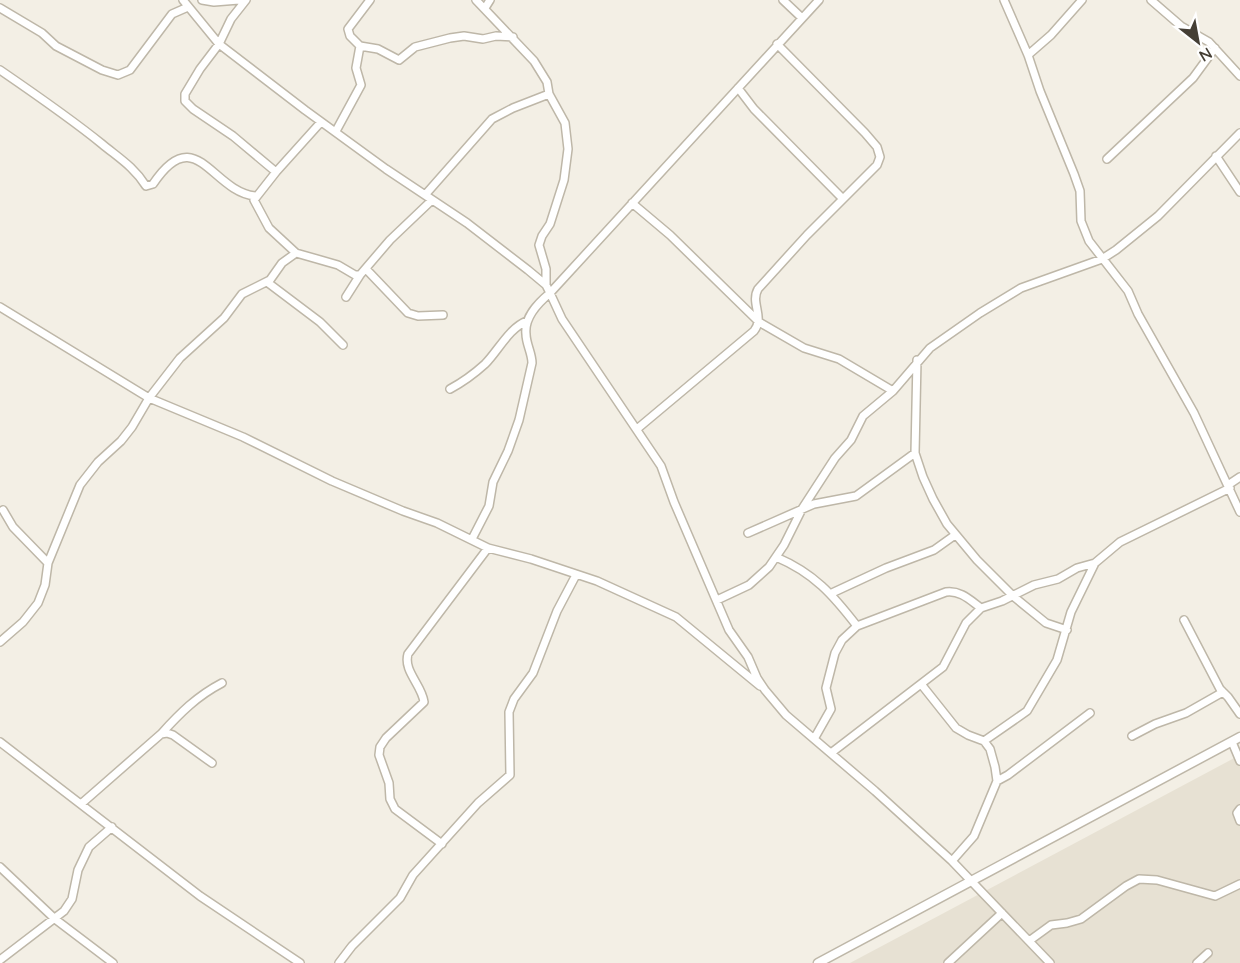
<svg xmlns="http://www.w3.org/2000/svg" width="1240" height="963" viewBox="0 0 1240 963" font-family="Quicksand,sans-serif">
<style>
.residential{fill:#e7e1d3}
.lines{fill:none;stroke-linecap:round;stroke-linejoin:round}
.minor-casing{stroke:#beb7a8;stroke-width:10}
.tertiary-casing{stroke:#beb7a8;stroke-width:11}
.minor{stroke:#fff;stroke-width:7}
.tertiary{stroke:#fff;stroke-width:8}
</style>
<rect width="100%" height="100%" fill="#f3efe5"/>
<!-- residential -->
<path class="residential" d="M1240,755V963H850Z"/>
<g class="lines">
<!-- minor casing -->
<g class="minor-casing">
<path id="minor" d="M183,0L219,44L305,110L386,169L467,223L528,270L546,285L550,293C538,303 524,317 526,334C526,344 532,353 532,363L519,420L508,451L493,482L489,506L472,539
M202,0L214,2L239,0
M246,0L231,19L219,44L200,69L185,94V101L193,109L233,136L276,172L321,122
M476,0L534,61L547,82L549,94L565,123L568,149L564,180L550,224L542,236L539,245L546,269V285
M783,0L802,18
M819,0L550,293L562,319L661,466L674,502L729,630L748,657L757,678L765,690L786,715L875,791L952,861L1050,963
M1004,0L1028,55L1040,91L1074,174L1080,191L1081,221L1089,241L1128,291L1138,314L1194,413L1240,512
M1151,0L1181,26L1209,42L1240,76
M0,8L42,33L56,46L102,70L118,75L130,70L172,14L188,7
M485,8L490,0
M360,46L378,49L399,60L415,47L450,38L464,36L483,39L496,36L513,37
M1028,55L1051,35L1082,0
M0,70C35,94 70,118 102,144C119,158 134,167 146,186L153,184C196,120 211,191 255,196
M738,88L754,109L842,198
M336,131L361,85L356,68L360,46L350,36L348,29L370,0
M1216,156L1240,192
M1107,159L1193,78L1215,48
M276,172L254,200L269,228L296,253
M425,195L492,119L513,108L549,94
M632,203L670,235L759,322L804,348L839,359L893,391
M366,269L408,313L418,316L443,315
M267,282L320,322L343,345
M346,297L360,275
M0,307L149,398L243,437L332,481L403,511L437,523L488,548L531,559L597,581L676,617L760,686
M917,360L915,453L923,477L933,499L947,524L977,560L1013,596L1046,623L1067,630
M450,389C463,382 474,374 485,364C498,351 509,328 527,321
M637,429L754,331C765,317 750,303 758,289L807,235L877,165L880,157L877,147L865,133L777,44
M1228,485L1240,477
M3,510L13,527L48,563
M748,533L814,504L856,496L915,453
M776,557C814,573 833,595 857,626
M832,593L886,568L934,550L955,535
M717,600L749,585L769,567L784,545L802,509L835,458L851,440L863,416L893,391L930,348L980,313L1021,288L1102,259L1116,250L1158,216L1240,133
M1184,620L1220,689L1228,697L1240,714
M0,642L23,622L38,603L45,585L48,563L80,485L98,462L121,441L132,427L149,398L180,358L224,318L242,294L270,280L282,263L296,253L338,265L355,275H360L390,240L432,200
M921,684L956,728L968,735L984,741L990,749L995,767L997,781L974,836L952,861
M161,734C180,713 197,696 222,683
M1132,736L1155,724L1186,713L1223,692
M814,739L831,709L826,688L835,653L842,640L857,626L946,592C960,590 970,600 981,608
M984,741L1027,711L1057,660L1071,612L1095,563L1120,542L1230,488
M0,742L200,896L300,963
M1232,742L1240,761
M831,753L943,667L966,623L981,608L1002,601L1034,585L1058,579L1077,568L1095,563
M997,781L1008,775L1090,713
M81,804L161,734L167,733L173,735L212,763
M1240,809L1237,813L1240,821
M442,844L395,809L390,799L389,783L379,755L380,747L386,738L424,702C422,685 403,671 408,654L488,548
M0,867L55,919L113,963
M1029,941L1051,925L1067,923L1081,919L1126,886L1139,879L1157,880L1215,896L1240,884
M0,960L64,911L72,899L78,870L89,847L112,827
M339,963L352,946L400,898L413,875L478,803L510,775L509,712L514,699L533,673L557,611L576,575
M948,963L1002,913
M1197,963L1208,953"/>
</g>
<!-- tertiary casing -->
<g class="tertiary-casing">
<path id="tertiary" d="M818,963L1240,737"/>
</g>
<!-- minor -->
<use href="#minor" class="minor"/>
<!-- tertiary -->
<use href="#tertiary" class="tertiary"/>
</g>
<!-- north arrow -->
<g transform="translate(1198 42) rotate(149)" stroke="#ffffff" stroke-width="4.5" paint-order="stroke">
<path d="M0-4.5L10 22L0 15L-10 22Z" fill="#453f35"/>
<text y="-9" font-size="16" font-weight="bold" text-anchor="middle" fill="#453f35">N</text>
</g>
</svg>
